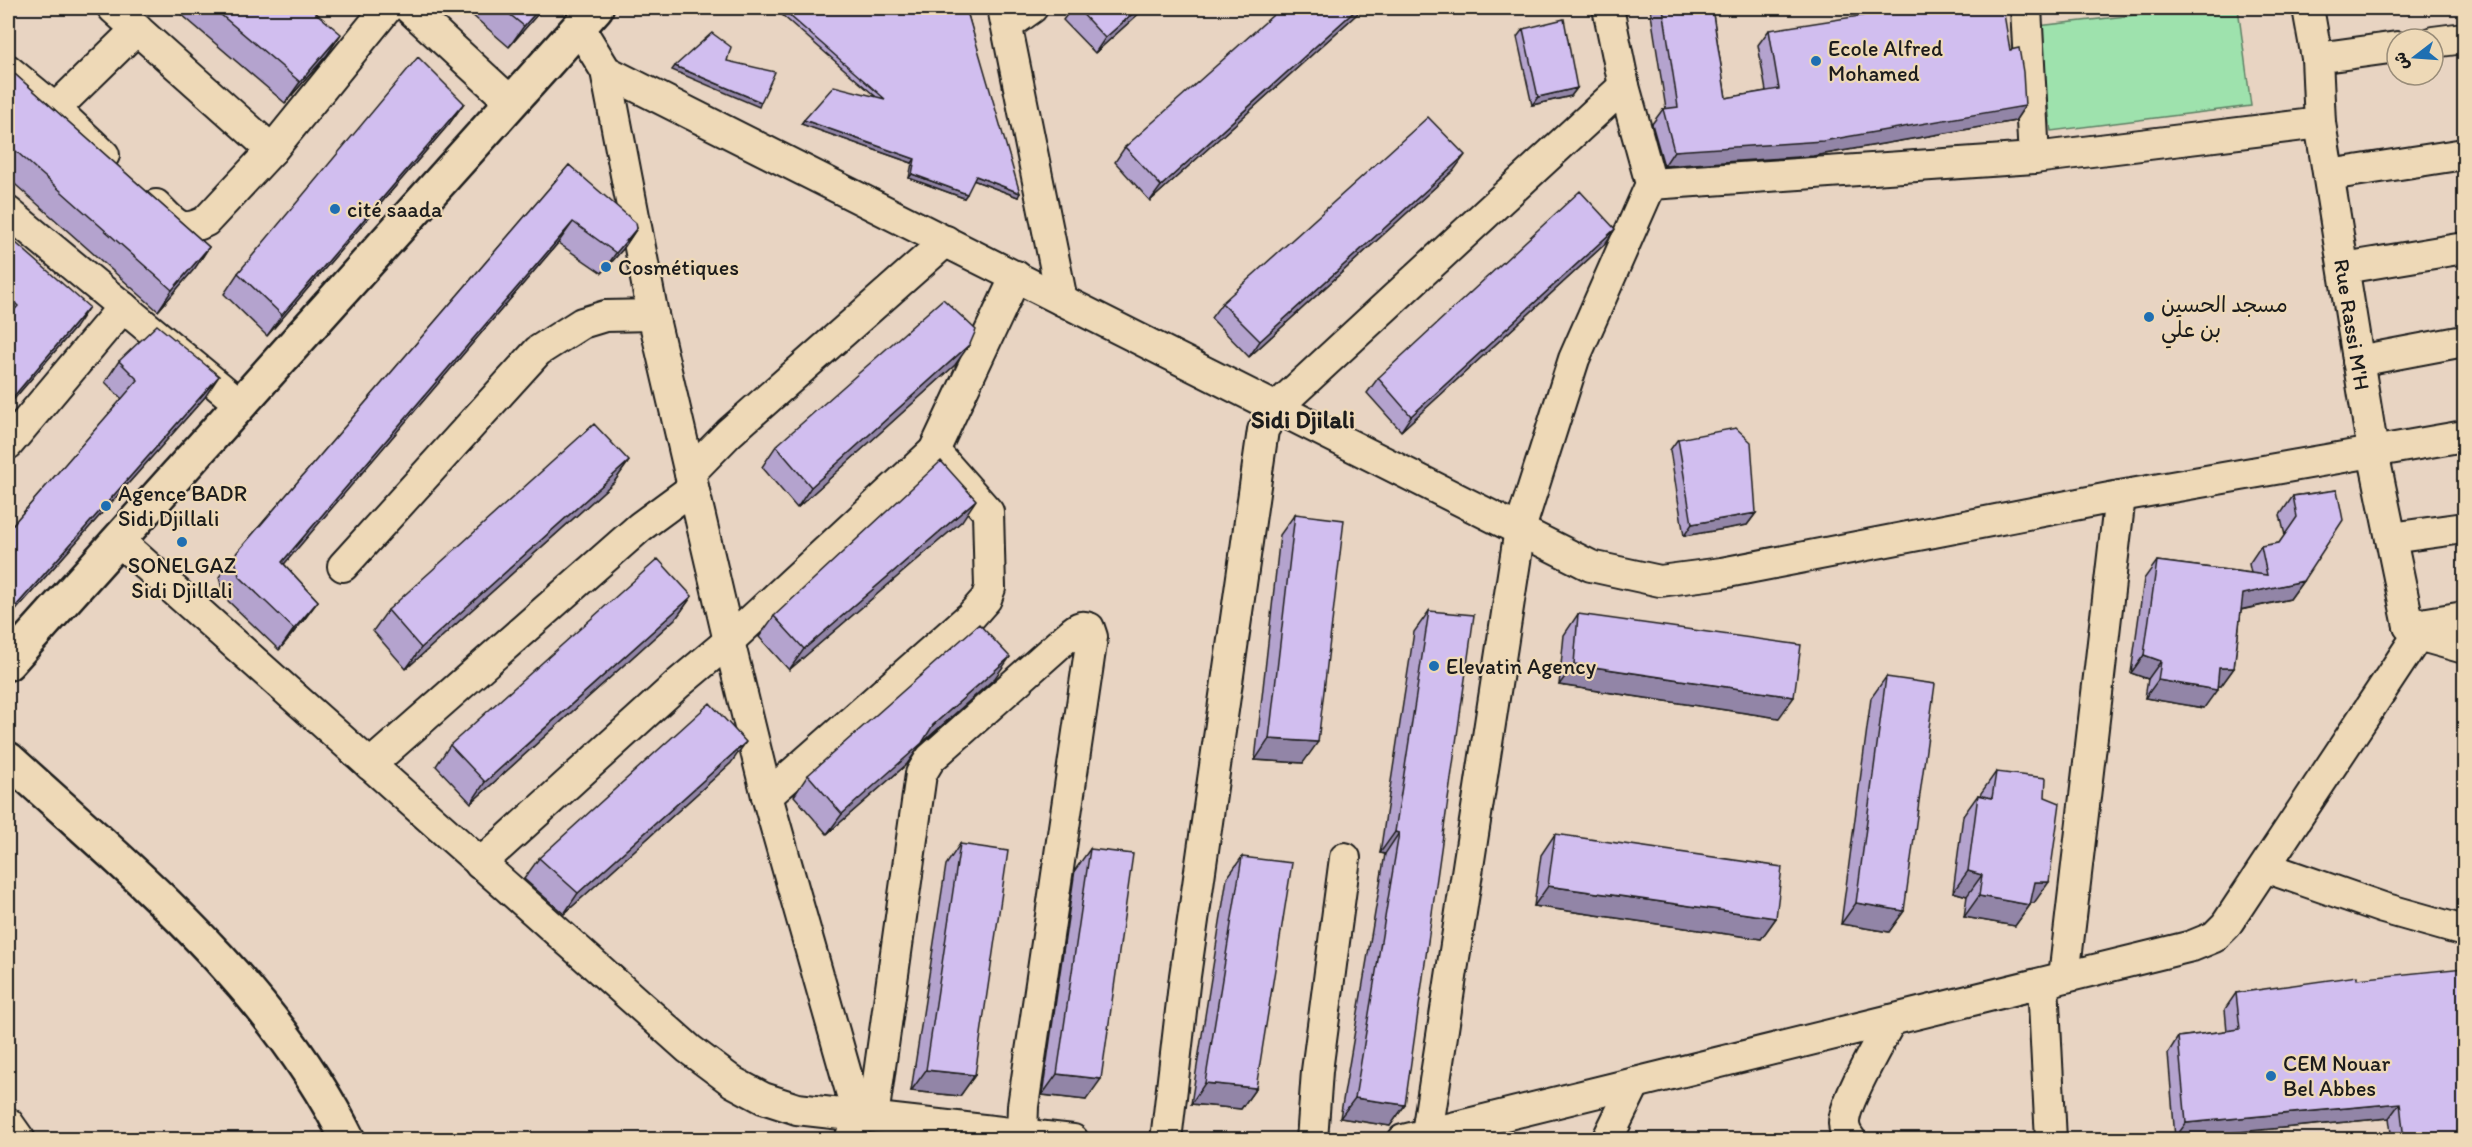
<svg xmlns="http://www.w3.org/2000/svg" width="2472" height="1147" viewBox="0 0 2472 1147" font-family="Itim,'Playpen Sans Arabic',sans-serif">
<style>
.green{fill:#9ee2ad;stroke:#5d7f64;stroke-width:1.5}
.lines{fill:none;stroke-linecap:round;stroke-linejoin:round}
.street-casing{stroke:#1c1c1c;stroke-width:34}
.secondary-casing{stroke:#1c1c1c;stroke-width:38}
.street{stroke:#eed9b7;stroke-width:30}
.secondary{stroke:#eed9b7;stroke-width:33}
.wall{fill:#b4a3ce;stroke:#1c1c1c;stroke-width:1.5}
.shaded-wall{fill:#9285a7;stroke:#1c1c1c;stroke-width:1.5}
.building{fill:#d1beef;stroke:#1c1c1c;stroke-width:1.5}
.poi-dot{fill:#1f6fb2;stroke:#eed9b7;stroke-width:2}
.labels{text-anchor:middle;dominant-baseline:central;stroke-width:4.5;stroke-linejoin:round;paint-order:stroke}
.poi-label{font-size:22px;fill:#1c1c1c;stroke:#eed9b7;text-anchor:start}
.street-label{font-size:22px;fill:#1c1c1c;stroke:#eed9b7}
.neighbourhood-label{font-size:24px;font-weight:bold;fill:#1c1c1c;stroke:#eed9b7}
</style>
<rect width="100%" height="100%" fill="#e8d4c2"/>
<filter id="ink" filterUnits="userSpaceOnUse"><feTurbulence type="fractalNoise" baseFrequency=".0167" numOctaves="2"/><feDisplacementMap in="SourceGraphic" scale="12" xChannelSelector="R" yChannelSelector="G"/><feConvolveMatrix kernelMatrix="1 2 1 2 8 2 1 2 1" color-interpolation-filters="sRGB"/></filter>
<g filter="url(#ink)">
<!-- green -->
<path class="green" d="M2197,8H2238L2251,106L2051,131L2038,26Z"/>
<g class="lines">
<!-- street casing -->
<g class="street-casing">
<g id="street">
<path d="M113,8L272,150"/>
<path d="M409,8L511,102"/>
<path d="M1003,8L1062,300"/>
<path d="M2026,8L2034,158"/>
<path id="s1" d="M2308,8L2317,58L2320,123L2373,452L2409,626L2418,635"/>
<path d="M1008,25L1032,8"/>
<path d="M579,27L606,71L1591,566L1660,581L1722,573L2120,496L2464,436"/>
<path d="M2433,42L2464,38"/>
<path d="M2317,58L2397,47"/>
<path d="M8,70L55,109L104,155"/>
<path d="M606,71L653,315L729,641L767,796L858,1116L850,1140"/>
<path d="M55,109L137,29"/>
<path d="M2329,175L2464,154"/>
<path d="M1651,184L2034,158L2320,123"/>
<path d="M156,205C174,223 180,235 206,221L272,150L387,8"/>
<path d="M8,212L240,404"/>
<path d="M2344,268L2464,248"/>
<path d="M2358,361L2464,341"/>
<path d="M8,444L123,307"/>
<path d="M690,473L729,433L946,241"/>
<path d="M2391,538L2464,528"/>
<path d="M118,540L689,1049L733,1082L763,1098L797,1109L1073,1140"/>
<path d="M343,566L538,351L582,323L605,316L653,315"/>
<path d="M2409,626L2464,617"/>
<path d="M2418,635L2464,648"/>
<path d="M370,765L640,527L693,488"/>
<path d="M767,796L971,616L986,599L990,588L988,512L934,451"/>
<path d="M480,864L679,683L729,641L934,451L1016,276"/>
<path d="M2265,867L2383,908L2464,931"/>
<path d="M2064,977L2120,496"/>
<path d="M2043,984L2051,1140"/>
<path d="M873,1117L921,774L930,759L1068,636C1075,630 1080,624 1089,628L1092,637L1023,1106L1022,1134"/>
<path d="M8,1123L20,1140"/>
<path d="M1427,1133L1520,529L1574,359L1651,184L1624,86L1608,8"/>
<path d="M1166,1140L1185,976L1263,430L1277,407L1624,86"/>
<path d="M1312,1140L1317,1071L1345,858"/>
<path d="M1403,1140L2192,946L2214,937L2226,925L2418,635"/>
<path d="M1607,1140L1635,1083"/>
<path d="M1851,1140C1847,1135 1844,1129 1844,1123C1844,1102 1880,1041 1891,1020"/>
</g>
</g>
<!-- secondary casing -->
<g class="secondary-casing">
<path id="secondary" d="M8,663L596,8
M8,759C133,873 271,984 348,1140"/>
</g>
<!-- street -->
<use href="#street" class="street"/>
<!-- secondary -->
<use href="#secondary" class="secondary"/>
</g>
<!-- wall -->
<path class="wall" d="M174,8H310L327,55L285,103Z
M464,8H543L509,47Z
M774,8H966L1018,197L973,180L964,198L909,178L912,163L801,124L804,120L875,96Z
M1072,8H1145L1095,53L1063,20Z
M1650,8H1712L1726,98L1766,91L1758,45L1769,30L2010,50L2025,106L2015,121L1813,156L1664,166L1652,124L1663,109H1666Z
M1357,14L1150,201L1115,162L1125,147Z
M1523,29L1577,88L1571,96L1532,105L1517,37Z
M8,68L209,247L195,268L158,311L8,178Z
M464,103L449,124L267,336L224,294L238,273Z
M569,165L637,228L623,249L602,273L558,243L284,564L318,601L303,621L279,650L224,597L219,577L234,556Z
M1454,170L1249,357L1211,318L1222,303Z
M1615,229L1605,244L1401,431L1367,393L1378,378Z
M8,236L75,328L8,406Z
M119,361L205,397L8,619V530L122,399L105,382Z
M955,365L797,508L762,467L776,446Z
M1678,439L1756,513L1747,525L1684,536L1670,450Z
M629,461L614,482L406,669L373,631L388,610Z
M2337,490L2303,581L2290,599L2241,610L2234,668L2221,686H2217L2204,708L2145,698L2148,679L2131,673L2144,579L2157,561L2251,573L2249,564L2261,546L2279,543L2285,535L2280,515L2293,496Z
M1295,514L1303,763L1255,760L1280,535Z
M962,521L789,670L759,637L774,616Z
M692,596L677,617L471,803L436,766L450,745Z
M1429,611L1405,1105L1390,1126L1340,1118L1385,854L1380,853L1414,632Z
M1578,614L1779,718L1559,685L1564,635Z
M1886,677L1904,911L1889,932L1841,924L1871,698Z
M995,678L921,744L907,764L827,834L794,796L808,775Z
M731,763L564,914L524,879L539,858Z
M1996,772L2034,903H2031L2030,905L2015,926L1964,917L1967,896L1953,892L1963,816L1978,795L1980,796L1981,793Z
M1555,834L1776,918L1761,939L1534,906L1541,855Z
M960,844L975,1075L960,1096L911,1091L946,865Z
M1090,849L1086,1100L1042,1095L1075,870Z
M1242,857L1256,1088L1241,1109L1191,1104L1227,878Z
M2357,979L2464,1140H2392L2389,1118L2175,1138L2168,1053L2178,1037L2227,1031L2225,1009L2236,993Z"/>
<!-- shaded-wall -->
<path class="shaded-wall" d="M540,8H543L509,47L524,26Z
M1139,8H1145L1095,53L1105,38Z
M1358,8H1362L1357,14L1150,201L1161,186Z
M341,34L327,55L285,103L300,82Z
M675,66L761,102L759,107L672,70Z
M1577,88L1571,96L1532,105L1538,97Z
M464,103L449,124L267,336L282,315Z
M2025,106L2015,121L1813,156L1664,166L1674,151Z
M804,120L915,159L912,163L801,124Z
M1465,155L1454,170L1249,357L1260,341Z
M912,174L967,194L964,198L909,178Z
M976,176L1020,193L1018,197L973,180Z
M573,222L558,243L268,583L282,562Z
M637,228L623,249L602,273L616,253Z
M1615,229L1605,244L1401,431L1411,416Z
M209,247L195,268L158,311L172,290Z
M89,307L75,328L8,406V403Z
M970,344L955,365L797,508L811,487Z
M219,376L205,397L8,619V615Z
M629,461L614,482L406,669L421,648Z
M976,500L962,521L789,670L804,649Z
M1756,513L1747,525L1684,536L1692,524Z
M2303,581L2290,599L2230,612L2243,594Z
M692,596L677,617L471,803L485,782Z
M318,601L303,621L279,650L294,629Z
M2144,655L2161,661L2148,679L2131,673Z
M1010,657L995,678L921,744L907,764L827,834L842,814L933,725Z
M1574,664L1794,697L1779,718L1559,685Z
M2219,668H2234L2221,686H2207Z
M2158,680L2217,690L2204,708L2145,698Z
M1269,739L1318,742L1303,763L1255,760Z
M746,742L731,763L564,914L578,893Z
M1395,832L1399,833L1385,854L1380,853Z
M1968,871L1982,875L1967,896L1953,892Z
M2035,882H2049L2034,903H2021Z
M1548,886L1776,918L1761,939L1534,906Z
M1979,896L2030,905L2015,926L1964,917Z
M1856,903L1904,911L1889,932L1841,924Z
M926,1070L975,1075L960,1096L911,1091Z
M1057,1074L1101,1079L1086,1100L1042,1095Z
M1205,1083L1256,1088L1241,1109L1191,1104Z
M1355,1098L1405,1105L1390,1126L1340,1118Z
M2400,1103L2389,1118L2175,1138L2186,1123Z"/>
<!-- building -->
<path class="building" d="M213,8H310L341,34L300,82Z
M502,8H540L524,26Z
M781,8H966L1020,193L976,176L967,194L912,174L915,159L804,120L834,86L885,99Z
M1077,8H1139L1105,38Z
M1281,8H1358L1161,186L1125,147Z
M1663,8H1712L1726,98L1779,89L1769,30L1911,8H2003L2010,50L2019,48L2023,72L2025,106L1823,141L1674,151L1663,109L1678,107Z
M1564,19L1577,88L1538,97L1523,29Z
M712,33L731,47L727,61L775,72L761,102L675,66Z
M418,57L464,103L282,315L238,273Z
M8,68L209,247L172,290L8,144Z
M1428,117L1465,155L1260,341L1222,303Z
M569,165L636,223L637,228L616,253L573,222L282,562L318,601L294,629L239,576L234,556Z
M1580,191L1615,229L1411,416L1378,378Z
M8,236L89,307L8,403V317L18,306L8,296Z
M943,299L976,330L970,344L811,487L776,446Z
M157,325L219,376L8,615V530L138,380L119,361Z
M594,424L629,461L421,648L388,610Z
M1736,428L1751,442L1756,513L1692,524L1678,439Z
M941,461L976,500L804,649L774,616Z
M2337,490L2343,520L2303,581L2243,594L2234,668H2219L2217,690L2158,680L2161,661L2144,655L2157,561L2267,575L2261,546L2279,543L2297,517L2293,496Z
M1295,514L1344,520L1318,742L1269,739Z
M658,559L692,596L485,782L450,745Z
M1429,611L1474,615L1405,1105L1355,1098L1399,833L1395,832Z
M1578,614L1801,645L1794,697L1574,664Z
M979,624L1010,657L933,725L922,743L842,814L808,775Z
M1886,677L1935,684L1904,911L1856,903Z
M710,703L746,742L578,893L539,858Z
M1996,772L2046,778L2045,797L2060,803L2049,882H2035L2030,905L1979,896L1982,875L1968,871L1978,795L1992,798Z
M1555,834L1782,867L1776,918L1548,886Z
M960,844L1008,851L975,1075L926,1070Z
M1090,849L1133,854L1101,1079L1057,1074Z
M1242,857L1292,863L1256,1088L1205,1083Z
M2464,968V1140H2404L2400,1103L2186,1123L2178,1037L2240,1029L2236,993L2357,976V979Z"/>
</g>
<!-- markers -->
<g class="poi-dot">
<circle cx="1816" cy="61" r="6"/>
<circle cx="335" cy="209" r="6"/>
<circle cx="606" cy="267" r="6"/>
<circle cx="2149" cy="317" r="6"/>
<circle cx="106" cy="506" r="6"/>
<circle cx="182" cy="542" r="6"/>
<circle cx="1434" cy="666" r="6"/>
<circle cx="2271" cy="1076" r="6"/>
</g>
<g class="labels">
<!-- poi labels -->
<g class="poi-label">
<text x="1828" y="48">Ecole Alfred<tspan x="1828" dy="25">Mohamed</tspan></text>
<text x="347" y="209">cité saada</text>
<text x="618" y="267">Cosmétiques</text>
<text x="2161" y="304">مسجد الحسين<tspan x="2161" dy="25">بن علي</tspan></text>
<text x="118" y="493">Agence BADR<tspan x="118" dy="25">Sidi Djillali</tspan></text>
<text x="182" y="565" text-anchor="middle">SONELGAZ<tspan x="182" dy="25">Sidi Djillali</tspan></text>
<text x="1446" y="666">Elevatin Agency</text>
<text x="2283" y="1063">CEM Nouar<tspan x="2283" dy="25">Bel Abbes</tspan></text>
</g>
<!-- street labels -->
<g class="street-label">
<text stroke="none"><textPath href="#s1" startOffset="320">Rue Rassi M'H</textPath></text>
</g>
<!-- neighbourhood labels -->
<g class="neighbourhood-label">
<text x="1303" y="419">Sidi Djilali</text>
</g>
</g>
<!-- margin -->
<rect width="2472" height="1147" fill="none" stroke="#eed9b7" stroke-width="30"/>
<rect x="15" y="15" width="2442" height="1117" fill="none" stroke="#1c1c1c" stroke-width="2" filter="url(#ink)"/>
<!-- north arrow -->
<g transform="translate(2415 57) rotate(253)"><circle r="28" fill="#eed9b7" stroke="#9a8d79" stroke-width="1.5"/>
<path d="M0-4.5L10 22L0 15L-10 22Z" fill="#1f6fb2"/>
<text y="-9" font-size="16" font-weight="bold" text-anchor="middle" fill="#1c1c1c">ش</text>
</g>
</svg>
